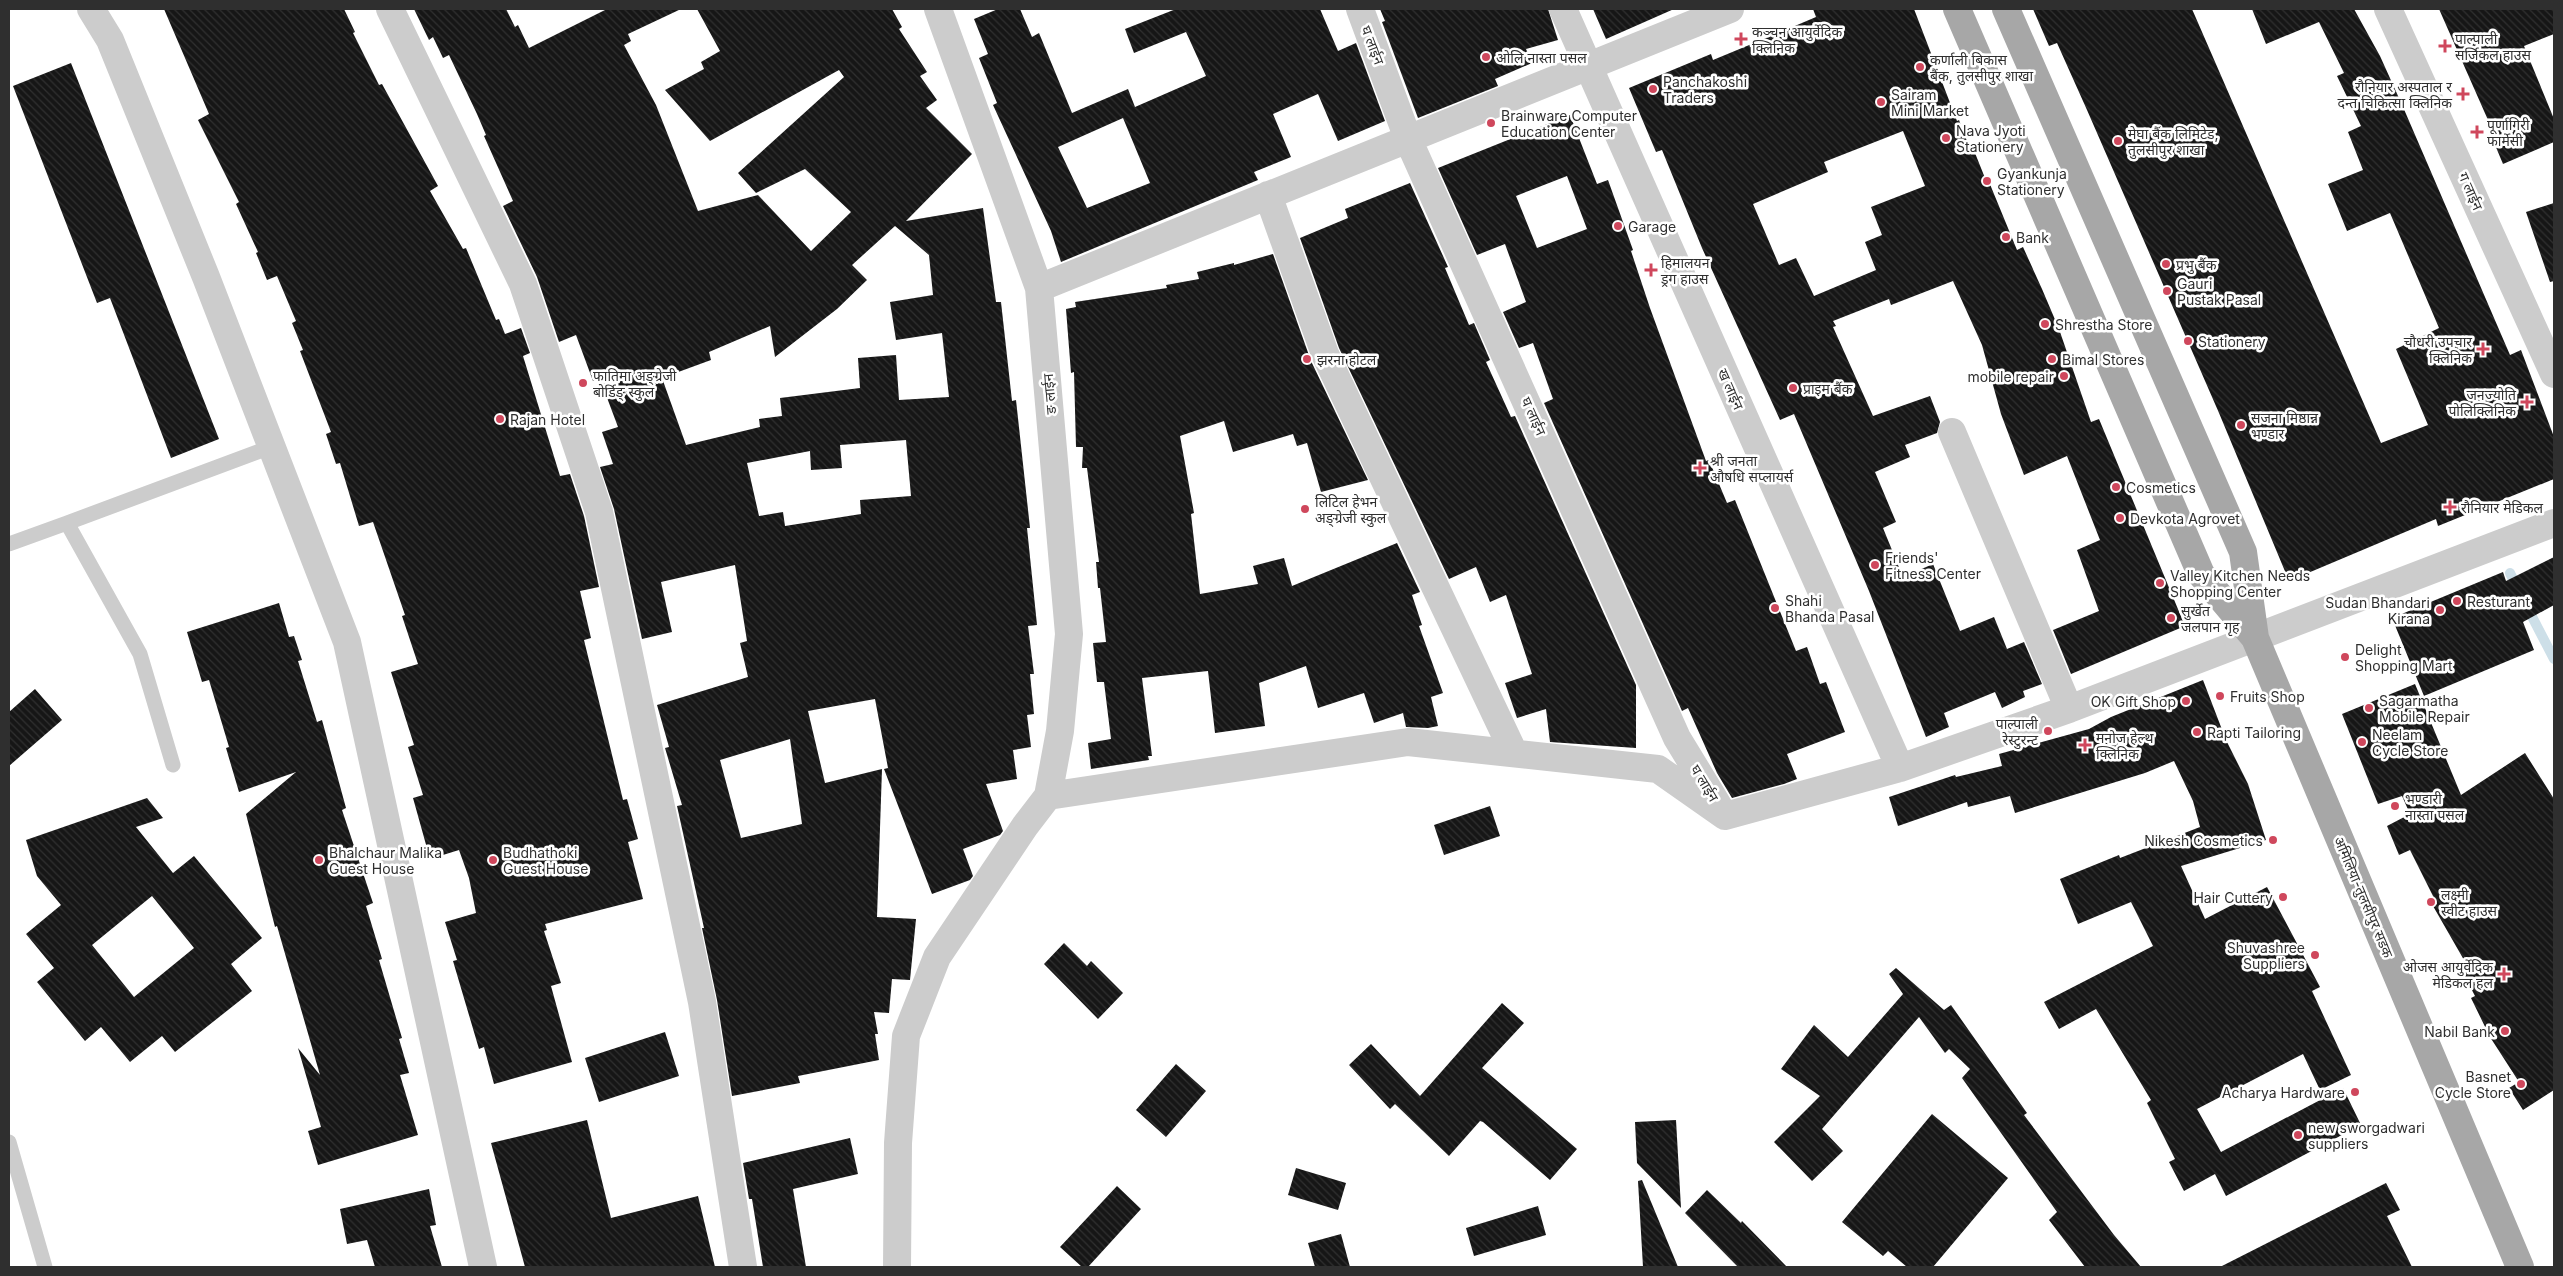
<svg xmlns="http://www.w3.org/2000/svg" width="2563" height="1276" viewBox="0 0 2563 1276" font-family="Inter,'Noto Sans Devanagari',sans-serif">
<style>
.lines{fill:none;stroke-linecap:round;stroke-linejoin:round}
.stream{stroke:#cddfe8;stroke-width:10}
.building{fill:url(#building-back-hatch);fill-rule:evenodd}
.lane{stroke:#ccc;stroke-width:15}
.street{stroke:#ccc;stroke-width:28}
.primary{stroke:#a7a7a7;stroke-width:28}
.poi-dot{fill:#cf475c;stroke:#fff;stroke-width:2}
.labels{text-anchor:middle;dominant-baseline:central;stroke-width:5;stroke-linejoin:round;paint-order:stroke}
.poi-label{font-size:14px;fill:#2f2f2f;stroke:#fff;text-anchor:start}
.street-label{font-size:14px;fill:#2f2f2f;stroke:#fff}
</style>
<defs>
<pattern id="building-back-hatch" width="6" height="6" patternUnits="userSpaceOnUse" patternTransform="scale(1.25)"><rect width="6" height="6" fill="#161616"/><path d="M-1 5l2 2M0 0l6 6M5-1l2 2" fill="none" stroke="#303030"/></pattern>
</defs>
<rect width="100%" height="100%" fill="#fff"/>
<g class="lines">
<!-- stream -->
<path class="stream" d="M2510,573L2518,590
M2526,605L2554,659"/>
</g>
<!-- building -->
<path class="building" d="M164,9H344L355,32L353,33L379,85L382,84L438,186L430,191L463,249L466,248L496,320L499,319L505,334L521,328L530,353L523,356L560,476L570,474L584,516L599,587L580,591L591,638L584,640L623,800L627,799L638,839L628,842L643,899L545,924L547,930L544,931L561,983L551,986L572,1062L494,1084L484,1047L479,1049L453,961L457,960L445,922L476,913L469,878L459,850L430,859L413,798L423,795L408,747L414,745L391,672L418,664L402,616L405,615L373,522L359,526L340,463L336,464L326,434L331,432L300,351L303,350L292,323L296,321L277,276L267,280L256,253L258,252L236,204L239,202L198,120L209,114Z
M414,9H506L515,27L518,25L529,48L607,9H681L628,34L631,41L624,45L656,105L698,211L758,195L811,251L851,212L805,169L756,193L738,173L844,77L839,70L710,141L665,90L704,69L701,62L720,51L697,9H892L902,27L899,29L927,72L920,76L937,100L926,108L972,154L906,221L983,208L996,302H1001L1012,401L1016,400L1030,528H1027L1037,625L1028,626L1034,674H1030L1034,714L1027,715L1031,747L1013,750L1017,779L986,784L1003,831L1000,835L963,849L973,876L970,880L932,894L884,769L888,768L875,699L808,711L825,783L882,769L877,917L916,919L910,980L892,979L889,1013L874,1012L878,1034H875L879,1060L798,1076L800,1083L732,1096L717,1000L702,928H704L677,806L682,805L665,748L669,747L657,705L748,677L740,643L747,641L735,565L661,582L672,632L642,639L614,509L600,467L613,464L602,432L618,427L600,379L593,381L576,335L559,342L537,277L503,206L513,201L484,136L486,135L477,114L449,55L443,58L433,37L429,40ZM895,226L929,255L933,295L890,302L896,340L942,333L949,397L899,400L896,355L858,358L860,388L780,398L782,416L759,419L760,427L686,445L662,378L711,360L709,352L770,326L775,357L837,309L867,280L852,265ZM906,440L911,496L860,500L861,514L785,526L783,512L759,516L747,463L810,451L811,470L842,468L840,445ZM790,739L802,824L741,838L720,760Z
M998,9H1020L1032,37L1039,33L1072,113L1128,89L1135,107L1206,76L1186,32L1134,53L1125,29L1176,9H1320L1338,51L1356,43L1385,121L1338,141L1318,94L1273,114L1291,157L1254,172L1258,180L1061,262L1051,231L993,105L997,103L979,58L988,54L974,19ZM1123,118L1150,183L1087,208L1058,147Z
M1380,9H1548L1558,40L1526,49L1532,63L1495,79L1498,86L1418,118L1382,22L1385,21Z
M1593,9H1674L1606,39Z
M1813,9H1914L1957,121L1959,120L1970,149L1973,148L1985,178L1987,177L2017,250L2023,247L2042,289L2059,329L2091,422L2099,419L2185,626L2071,674L2053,630L2099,611L2077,550L2100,540L2067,456L2024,475L2001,414L1982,345L1953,281L1891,305L1889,299L1833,321L1836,326L1833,327L1873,416L1930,396L1940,422L1937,433L1905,445L1910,457L1875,472L1896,522L1883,528L1903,577L1933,564L1960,631L1994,617L2007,649L2024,642L2042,684L2023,691L2025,697L2002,708L1995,692L1944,713L1949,727L1926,737L1869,591L1794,414L1780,420L1702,248L1662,150L1656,152L1629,88L1711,54L1713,60L1783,31L1816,17ZM1903,131L1925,186L1871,207L1882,235L1865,242L1876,270L1814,296L1796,258L1779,265L1753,204L1828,172L1824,162Z
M2033,9H2192L2381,443L2428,425L2396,349L2439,328L2390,213L2347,231L2328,184L2363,170L2348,132L2361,126L2337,76L2344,73L2319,22L2266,44L2252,9H2354L2380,56L2403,107L2510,355L2521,350L2554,437V479L2438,526L2436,519L2289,581L2219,413L2087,110L2057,43L2049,46Z
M2439,9H2554V34L2524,46L2554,119V142L2503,164L2485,121L2488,120Z
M71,63L219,439L171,458L110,298L97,303L13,86Z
M1570,115L1597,184L1608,180L1633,250L1631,251L1650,308L1706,461L1709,460L1727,503L1735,500L1796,651L1807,647L1820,684L1826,682L1845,732L1787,754L1797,779L1784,784L1732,798L1717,773L1688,708L1682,711L1544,403L1553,399L1533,343L1519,348L1503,312L1526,302L1505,244L1477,255L1438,168ZM1567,176L1587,229L1537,248L1516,196Z
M1410,183L1448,267L1445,268L1469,325L1474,323L1490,360L1486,362L1511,417L1515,416L1636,685V748L1550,742L1546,709L1517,718L1505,683L1532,674L1506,595L1490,602L1476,567L1449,579L1339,348L1300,238L1348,218L1345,209Z
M2554,203V281L2550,282L2526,212Z
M1273,254L1311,361L1368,480L1321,492L1307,443L1297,446L1293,434L1233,452L1224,421L1180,436L1194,513L1191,514L1200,594L1258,584L1253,566L1284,558L1292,586L1397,543L1420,592L1412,595L1422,625L1419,626L1443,693L1431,697L1438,726L1428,728L1406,727L1403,713L1374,723L1364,693L1318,708L1306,666L1259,683L1265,726L1215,733L1208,671L1142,678L1152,756H1148L1149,760L1091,769L1088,743L1111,739L1104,682H1097L1093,643L1106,642L1100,588H1098L1096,562H1099L1087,468H1082L1083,447H1076L1074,372L1071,373L1066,309L1076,307L1075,302L1167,288L1166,285L1199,279L1197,272L1234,263V265Z
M2554,557V605L2523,622L2534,650L2424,696L2392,618L2503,572L2506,581Z
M279,603L289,637L294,636L302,660L298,661L317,722L322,720L346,808L342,810L373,903L366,906L382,959L379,960L402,1038L399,1039L409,1073L400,1075L418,1135L318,1165L308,1131L321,1127L298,1048L320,1075L277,926L275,927L246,814L296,772L239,792L226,748L229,747L209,680L202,682L187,632Z
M2203,680L2226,740L2248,784L2266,840L2181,866L2205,919L2267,887L2320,987L2312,991L2351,1075L2320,1090L2303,1054L2197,1109L2221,1152L2343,1088L2361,1125L2226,1196L2215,1174L2184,1191L2169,1162L2175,1159L2147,1103L2151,1100L2096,1009L2059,1029L2044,1002L2153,946L2131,902L2078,924L2060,879L2119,855L2120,858L2200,827L2193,801L2174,761L2145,773L2015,813L2010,796L1968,807L1967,802L1898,826L1889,797L1955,775L1956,777L2002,766L1999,754L2089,729L2111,717Z
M2415,684L2461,795L2525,753L2554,799V1090L2523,1110L2509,1088L2519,1082L2490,1037L2471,998L2475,996L2462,971L2468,967L2433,906L2437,904L2410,850L2399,855L2387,826L2410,814L2402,796L2378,804L2342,714Z
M35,689L62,720L9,766V712Z
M147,798L163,818L136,827L173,873L194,856L262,938L231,964L252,991L175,1052L162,1036L130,1062L101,1027L85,1041L37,982L54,968L26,934L61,905L37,876L26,840ZM152,896L194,948L134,997L92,945Z
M1490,806L1500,836L1444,855L1434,825Z
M1064,943L1087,966L1091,961L1123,993L1098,1019L1044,964Z
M1896,968L1944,1010L1951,1005L2027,1113L2024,1115L2114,1235L2141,1267H2085L2049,1220L2057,1212L1962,1078L1970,1069L1949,1049L1945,1053L1919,1017L1822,1129L1843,1151L1812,1181L1774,1142L1820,1096L1781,1069L1814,1025L1848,1057L1903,994L1889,974Z
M1502,1003L1524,1023L1482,1068L1577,1149L1550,1180L1483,1122L1480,1121L1449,1156L1395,1104L1390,1109L1349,1065L1371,1044L1420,1096Z
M665,1032L679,1076L599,1102L585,1058Z
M1176,1064L1206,1091L1166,1137L1136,1110Z
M1932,1114L2008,1178L1933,1267H1907L1888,1251L1883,1256L1842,1222Z
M587,1120L611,1218L698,1196L715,1267H525L491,1143Z
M1676,1120L1681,1208L1637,1163L1635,1122Z
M850,1138L858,1174L793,1189L806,1267H763L752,1199H749L743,1163Z
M1296,1168L1346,1183L1338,1210L1288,1195Z
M1642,1180L1678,1267H1643L1638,1181Z
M2386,1183L2400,1210L2387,1216L2412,1267H2220Z
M1117,1186L1141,1209L1088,1267H1082L1060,1247Z
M429,1189L436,1225L430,1226L442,1267H375L367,1240L347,1244L340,1209Z
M1707,1190L1741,1223L1742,1221L1787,1267H1738L1685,1213Z
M1538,1206L1546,1235L1474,1256L1466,1228Z
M1341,1234L1350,1267H1315L1308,1243Z"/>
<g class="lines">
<!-- lane -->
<path class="lane" d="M67,523L271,447
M9,544L67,523L140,654L173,765
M9,1142L45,1267"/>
<!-- street -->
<path class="street" d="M91,9L110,40L206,277L347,642L483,1267
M390,9L523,284L599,512L702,1002L743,1267
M938,9L1039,288L1069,634L1060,731L1048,796
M1360,9L1408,139L1677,738L1719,807
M1563,9L1900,768
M2388,9L2554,374
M1268,195L1325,354L1514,753
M1039,288L1730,9
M1952,432L2069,709
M897,1267L898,1143L906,1036L937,957L1025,826L1048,796L1408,742L1658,769L1725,816L1900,768L2069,709L2554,523"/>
<!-- primary -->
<path class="primary" d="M1957,9L2201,574L2255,638
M2006,9L2243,552L2255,638L2520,1267"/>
</g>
<!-- markers -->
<g class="poi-dot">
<path d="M1738.5 31.5h5v5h5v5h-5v5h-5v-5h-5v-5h5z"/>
<path d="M2442.5 38.5h5v5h5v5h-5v5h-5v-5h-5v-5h5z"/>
<circle cx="1486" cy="57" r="5"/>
<circle cx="1920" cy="67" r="5"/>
<circle cx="1653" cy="89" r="5"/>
<path d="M2460.5 86.5h5v5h5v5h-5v5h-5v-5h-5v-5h5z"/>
<circle cx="1881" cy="102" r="5"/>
<circle cx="1491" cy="123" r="5"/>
<path d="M2474.5 124.5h5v5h5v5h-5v5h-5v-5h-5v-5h5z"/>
<circle cx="1946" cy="138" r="5"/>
<circle cx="2118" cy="141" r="5"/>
<circle cx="1987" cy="181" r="5"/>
<circle cx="1618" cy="226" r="5"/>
<circle cx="2006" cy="237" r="5"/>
<circle cx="2166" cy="264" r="5"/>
<path d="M1648.5 262.5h5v5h5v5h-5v5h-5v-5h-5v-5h5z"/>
<circle cx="2167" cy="291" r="5"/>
<circle cx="2045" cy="324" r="5"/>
<circle cx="2188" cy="341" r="5"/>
<path d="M2480.5 341.5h5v5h5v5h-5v5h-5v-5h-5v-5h5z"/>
<circle cx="1307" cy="359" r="5"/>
<circle cx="2052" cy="359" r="5"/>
<circle cx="2064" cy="376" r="5"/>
<circle cx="583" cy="383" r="5"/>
<circle cx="1793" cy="388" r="5"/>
<path d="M2524.5 394.5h5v5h5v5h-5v5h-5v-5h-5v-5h5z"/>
<circle cx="500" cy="419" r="5"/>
<circle cx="2241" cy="425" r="5"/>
<path d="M1697.5 460.5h5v5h5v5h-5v5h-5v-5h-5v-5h5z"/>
<circle cx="2116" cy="487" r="5"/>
<path d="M2447.5 499.5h5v5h5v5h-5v5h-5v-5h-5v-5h5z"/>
<circle cx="1305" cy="509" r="5"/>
<circle cx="2120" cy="518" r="5"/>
<circle cx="1875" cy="565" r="5"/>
<circle cx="2160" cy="583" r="5"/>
<circle cx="2457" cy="601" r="5"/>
<circle cx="1775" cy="608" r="5"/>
<circle cx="2440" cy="610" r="5"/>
<circle cx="2171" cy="618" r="5"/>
<circle cx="2345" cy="657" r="5"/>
<circle cx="2220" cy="696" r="5"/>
<circle cx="2186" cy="701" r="5"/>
<circle cx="2369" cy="708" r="5"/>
<circle cx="2048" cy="731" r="5"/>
<circle cx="2197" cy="732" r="5"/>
<circle cx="2362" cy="742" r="5"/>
<path d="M2082.5 737.5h5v5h5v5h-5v5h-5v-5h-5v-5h5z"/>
<circle cx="2395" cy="806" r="5"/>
<circle cx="2273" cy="840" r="5"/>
<circle cx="319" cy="860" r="5"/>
<circle cx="493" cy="860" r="5"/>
<circle cx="2283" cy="897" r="5"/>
<circle cx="2431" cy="902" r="5"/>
<circle cx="2315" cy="955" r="5"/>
<path d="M2501.5 966.5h5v5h5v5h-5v5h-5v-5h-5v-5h5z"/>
<circle cx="2505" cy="1031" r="5"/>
<circle cx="2521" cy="1084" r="5"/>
<circle cx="2355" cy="1092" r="5"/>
<circle cx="2298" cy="1135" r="5"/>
</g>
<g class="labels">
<!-- poi labels -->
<g class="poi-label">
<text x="1752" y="31">कञ्चन आयुर्वेदिक<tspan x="1752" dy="16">क्लिनिक</tspan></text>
<text x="2455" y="38">पाल्पाली<tspan x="2455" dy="16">सर्जिकल हाउस</tspan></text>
<text x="1496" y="57">ओलि नास्ता पसल</text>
<text x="1930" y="59">कर्णाली बिकास<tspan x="1930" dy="16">बैंक, तुलसीपुर शाखा</tspan></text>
<text x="1663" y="81">Panchakoshi<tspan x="1663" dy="16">Traders</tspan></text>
<text x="2452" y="86" text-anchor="end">रौनियार अस्पताल र<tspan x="2452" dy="16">दन्त चिकित्सा क्लिनिक</tspan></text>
<text x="1891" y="94">Sairam<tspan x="1891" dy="16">Mini Market</tspan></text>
<text x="1501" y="115">Brainware Computer<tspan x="1501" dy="16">Education Center</tspan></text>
<text x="2487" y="124">पूर्णागिरी<tspan x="2487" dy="16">फार्मेसी</tspan></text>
<text x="1956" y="130">Nava Jyoti<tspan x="1956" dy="16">Stationery</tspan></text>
<text x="2128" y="133">मेघा बैंक लिमिटेड,<tspan x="2128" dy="16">तुलसीपुर शाखा</tspan></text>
<text x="1997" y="173">Gyankunja<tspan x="1997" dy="16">Stationery</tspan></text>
<text x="1628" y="226">Garage</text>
<text x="2016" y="237">Bank</text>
<text x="1661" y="262">हिमालयन<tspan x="1661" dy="16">ड्रग हाउस</tspan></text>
<text x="2176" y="264">प्रभु बैंक</text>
<text x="2177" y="283">Gauri<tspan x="2177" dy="16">Pustak Pasal</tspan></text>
<text x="2055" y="324">Shrestha Store</text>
<text x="2198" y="341">Stationery</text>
<text x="2472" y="341" text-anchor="end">चौधरी उपचार<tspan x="2472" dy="16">क्लिनिक</tspan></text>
<text x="1317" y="359">झरना होटल</text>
<text x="2062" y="359">Bimal Stores</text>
<text x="593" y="375">फातिमा अङ्‍ग्रेजी<tspan x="593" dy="16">बोर्डिङ् स्कुल</tspan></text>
<text x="2054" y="376" text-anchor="end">mobile repair</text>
<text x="1803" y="388">प्राइम बैंक</text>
<text x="2516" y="394" text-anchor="end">जनज्योति<tspan x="2516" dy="16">पोलिक्लिनिक</tspan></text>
<text x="2251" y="417">सजना मिष्ठान्न<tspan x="2251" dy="16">भण्डार</tspan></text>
<text x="510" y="419">Rajan Hotel</text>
<text x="1710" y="460">श्री जनता<tspan x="1710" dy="16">औषधि सप्लायर्स</tspan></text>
<text x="2126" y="487">Cosmetics</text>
<text x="1315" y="501">लिटिल हेभन<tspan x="1315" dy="16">अङ्‍ग्रेजी स्कुल</tspan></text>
<text x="2461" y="507">रौनियार मेडिकल</text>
<text x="2130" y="518">Devkota Agrovet</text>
<text x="1885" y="557">Friends'<tspan x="1885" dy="16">Fitness Center</tspan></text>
<text x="2170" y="575">Valley Kitchen Needs<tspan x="2170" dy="16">Shopping Center</tspan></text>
<text x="1785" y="600">Shahi<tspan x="1785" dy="16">Bhanda Pasal</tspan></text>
<text x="2467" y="601">Resturant</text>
<text x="2430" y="602" text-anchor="end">Sudan Bhandari<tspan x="2430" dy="16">Kirana</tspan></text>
<text x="2181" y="610">सुर्खेत<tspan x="2181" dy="16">जलपान गृह</tspan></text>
<text x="2355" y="649">Delight<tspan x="2355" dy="16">Shopping Mart</tspan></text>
<text x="2230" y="696">Fruits Shop</text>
<text x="2379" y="700">Sagarmatha<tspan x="2379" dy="16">Mobile Repair</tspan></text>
<text x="2176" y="701" text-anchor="end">OK Gift Shop</text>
<text x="2038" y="723" text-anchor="end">पाल्पाली<tspan x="2038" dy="16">रेस्टुरन्ट</tspan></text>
<text x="2207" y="732">Rapti Tailoring</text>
<text x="2372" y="734">Neelam<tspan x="2372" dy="16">Cycle Store</tspan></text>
<text x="2096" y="737">मनोज हेल्थ<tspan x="2096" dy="16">क्लिनिक</tspan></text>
<text x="2405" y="798">भण्डारी<tspan x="2405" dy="16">नास्ता पसल</tspan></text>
<text x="2263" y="840" text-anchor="end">Nikesh Cosmetics</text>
<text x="329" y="852">Bhalchaur Malika<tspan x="329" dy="16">Guest House</tspan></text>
<text x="503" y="852">Budhathoki<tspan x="503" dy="16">Guest House</tspan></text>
<text x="2441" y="894">लक्ष्मी<tspan x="2441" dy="16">स्वीट हाउस</tspan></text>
<text x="2273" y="897" text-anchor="end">Hair Cuttery</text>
<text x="2305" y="947" text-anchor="end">Shuvashree<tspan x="2305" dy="16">Suppliers</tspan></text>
<text x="2493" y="966" text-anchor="end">ओजस आयुर्वेदिक<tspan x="2493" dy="16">मेडिकल हल</tspan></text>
<text x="2495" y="1031" text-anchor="end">Nabil Bank</text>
<text x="2511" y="1076" text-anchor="end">Basnet<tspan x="2511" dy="16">Cycle Store</tspan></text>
<text x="2345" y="1092" text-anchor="end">Acharya Hardware</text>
<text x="2308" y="1127">new sworgadwari<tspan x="2308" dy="16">suppliers</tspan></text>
</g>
<!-- street labels -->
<g class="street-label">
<text transform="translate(1373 45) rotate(69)">घ लाईन</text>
<text transform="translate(2471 191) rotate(66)">ग लाईन</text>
<text transform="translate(1731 389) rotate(66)">ख लाईन</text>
<text transform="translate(1049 394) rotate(-95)">ङ लाईन</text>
<text transform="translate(1534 416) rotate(66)">घ लाईन</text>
<text transform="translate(1705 783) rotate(59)">घ लाईन</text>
<text transform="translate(2364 897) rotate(67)">अमिलिया-तुलसीपुर सडक</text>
</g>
</g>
<!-- border -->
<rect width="2563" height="1276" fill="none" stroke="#2f2f2f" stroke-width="20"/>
</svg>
